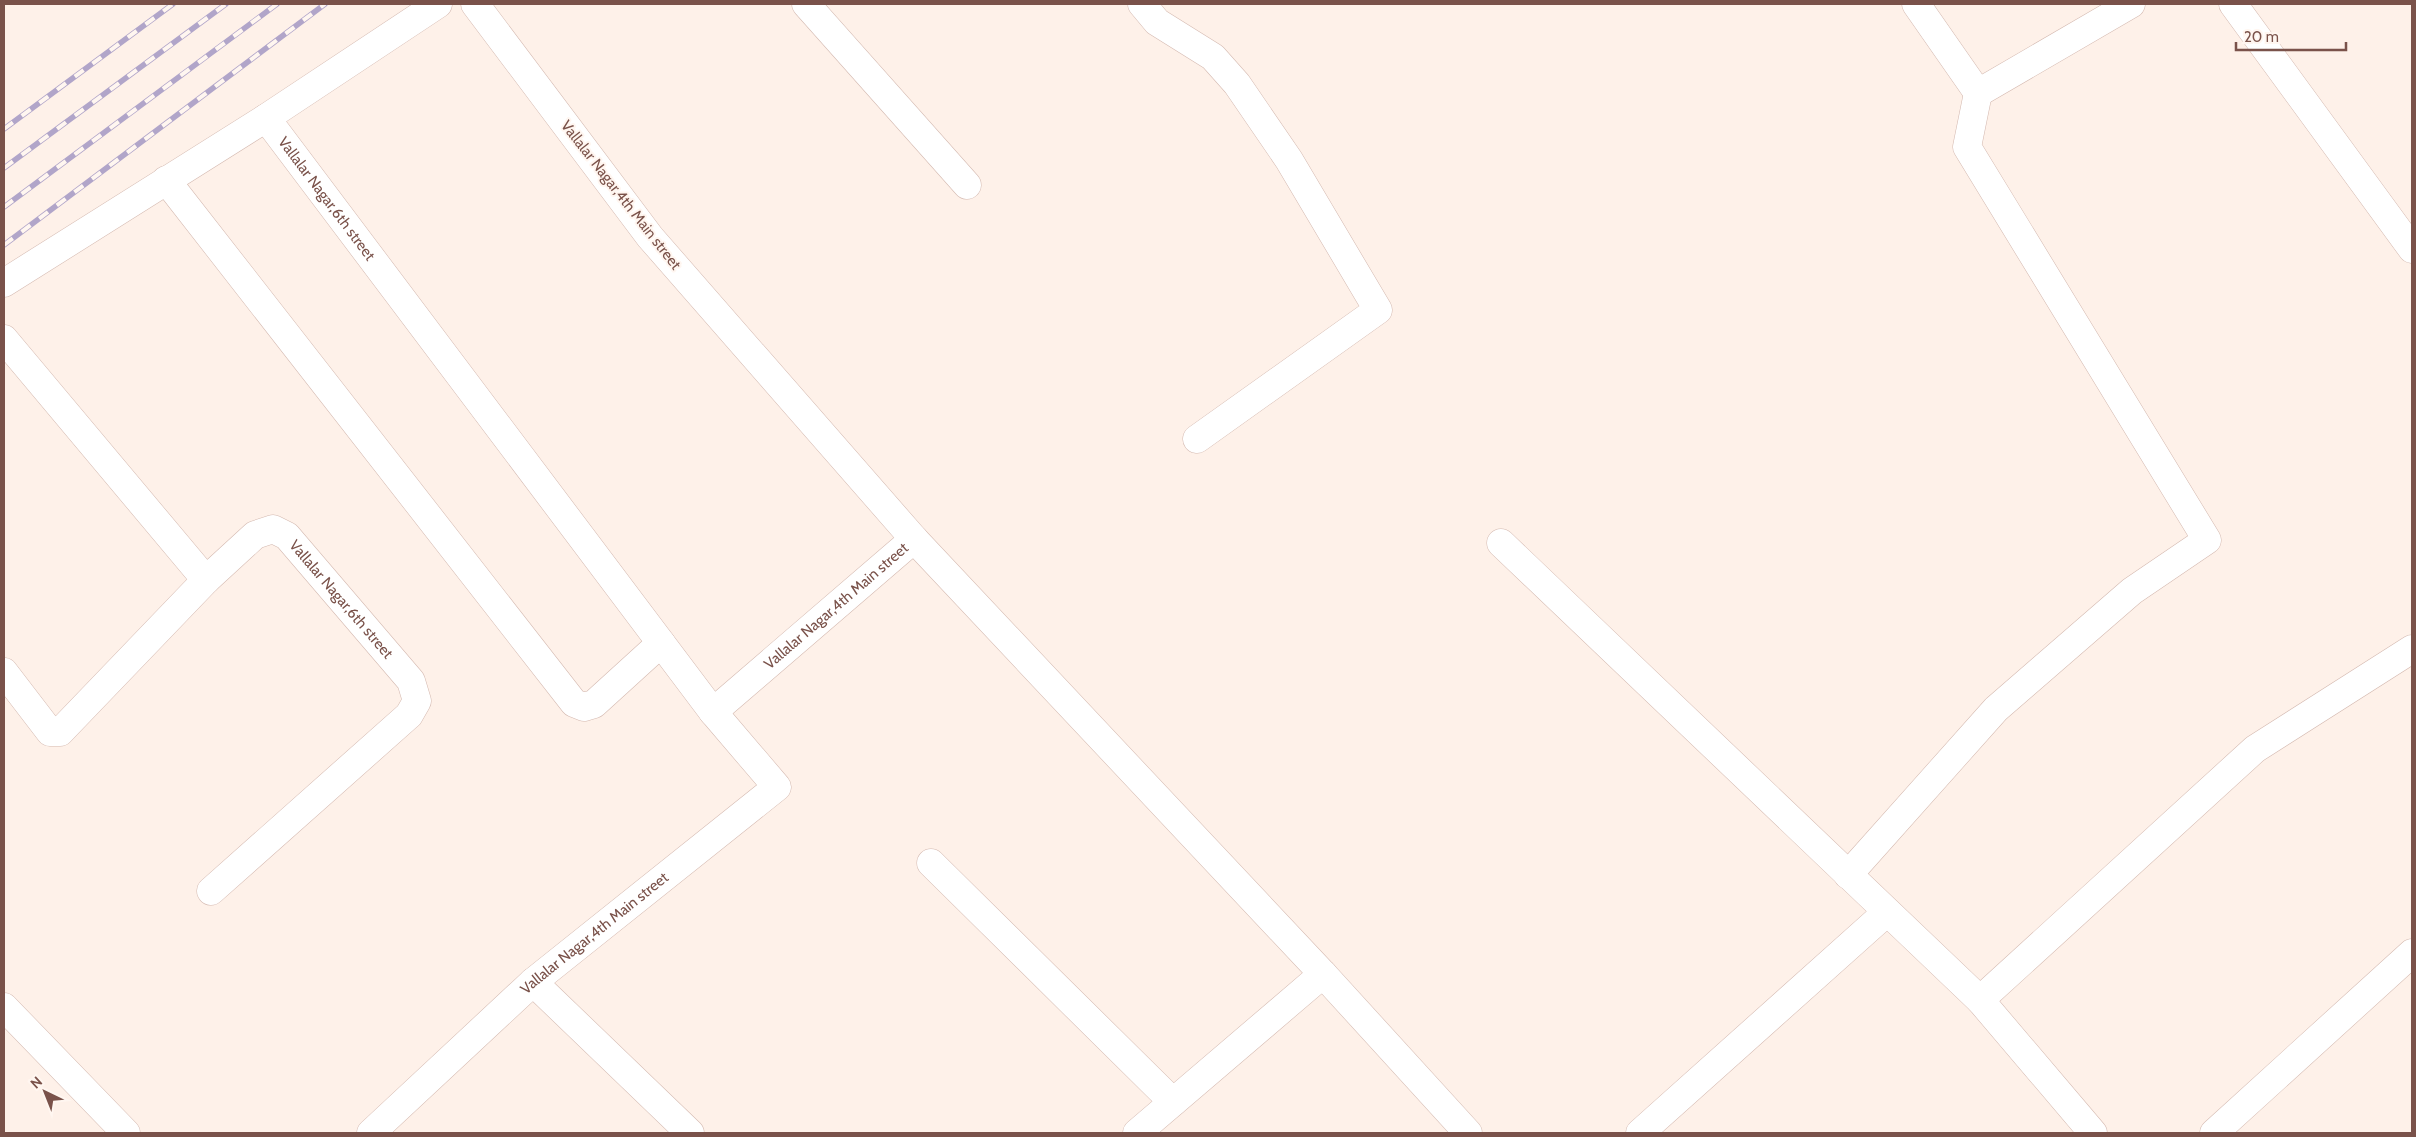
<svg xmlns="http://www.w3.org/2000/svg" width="2416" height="1137" viewBox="0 0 2416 1137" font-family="Cabin,sans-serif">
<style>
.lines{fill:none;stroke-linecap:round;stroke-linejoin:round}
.minor-casing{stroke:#d4b9b0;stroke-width:29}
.minor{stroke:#fff;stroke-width:28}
.rail-casing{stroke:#b1a5c9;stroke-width:5.5}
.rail{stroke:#fff6f0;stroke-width:4;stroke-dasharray:11;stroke-linecap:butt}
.labels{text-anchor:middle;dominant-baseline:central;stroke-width:4;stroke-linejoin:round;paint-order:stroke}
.street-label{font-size:15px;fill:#7a524a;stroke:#fff6f0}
</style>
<rect width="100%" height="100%" fill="#fef1e9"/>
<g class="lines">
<!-- minor casing -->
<g class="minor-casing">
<g id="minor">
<path d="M806,4L967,185"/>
<path d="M1142,4L1157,22L1213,57L1237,84L1289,160L1378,310L1197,439"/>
<path d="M1916,4L1978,93"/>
<path d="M2233,4L2412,249"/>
<path d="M1978,93L2131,4"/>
<path id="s1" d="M266,118L713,712"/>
<path d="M166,180L574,703L584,707L594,704L661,643"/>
<path d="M4,283L266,118L438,4"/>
<path id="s2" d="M4,339L206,580L255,535L273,529L287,536L411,681L417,701L409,715L211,891"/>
<path d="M914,539L1323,974L1137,1133"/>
<path d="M1501,543L1980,1000L2093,1133"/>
<path d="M4,672L50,732H60L206,580"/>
<path d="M931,863L1173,1102"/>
<path d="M1848,875L1996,709L2132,591L2207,540L1967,147L1978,93"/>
<path d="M1323,974L1468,1133"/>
<path d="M533,982L690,1133"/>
<path d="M1980,1000L2255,749L2412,649"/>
<path d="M4,1007L126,1133"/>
<path id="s3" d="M371,1133L533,982L777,787L713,712L914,539L650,237L475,4"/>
<path d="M1640,1133L1887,912"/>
<path d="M2214,1133L2412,953"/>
</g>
</g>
<!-- minor -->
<use href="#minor" class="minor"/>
<!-- rail casing -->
<g class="rail-casing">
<path id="rail" d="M4,129L173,4
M4,168L226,4
M4,207L277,4
M4,245L325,4"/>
</g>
<!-- rail -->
<use href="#rail" class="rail"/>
</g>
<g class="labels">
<!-- street labels -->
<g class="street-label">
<text transform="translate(621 195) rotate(52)">Vallalar Nagar,4th Main street</text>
<text stroke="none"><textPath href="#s1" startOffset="101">Vallalar Nagar,6th street</textPath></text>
<text stroke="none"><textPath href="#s2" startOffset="499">Vallalar Nagar,6th street</textPath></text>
<text stroke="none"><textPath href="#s3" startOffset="795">Vallalar Nagar,4th Main street</textPath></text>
<text stroke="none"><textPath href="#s3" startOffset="300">Vallalar Nagar,4th Main street</textPath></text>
</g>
</g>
<!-- border -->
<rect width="2416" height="1137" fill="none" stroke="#7a524a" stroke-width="10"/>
<!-- north arrow -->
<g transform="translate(45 1092) rotate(317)" stroke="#fff6f0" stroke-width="4" paint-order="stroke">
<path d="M0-4L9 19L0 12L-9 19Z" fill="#7a524a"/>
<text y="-8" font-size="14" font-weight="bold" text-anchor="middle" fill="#7a524a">N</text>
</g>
<!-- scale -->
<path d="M2236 42v8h110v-8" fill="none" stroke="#7a524a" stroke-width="2.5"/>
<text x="2244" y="42" font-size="15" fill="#7a524a" stroke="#fff6f0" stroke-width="4" paint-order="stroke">20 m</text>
</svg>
